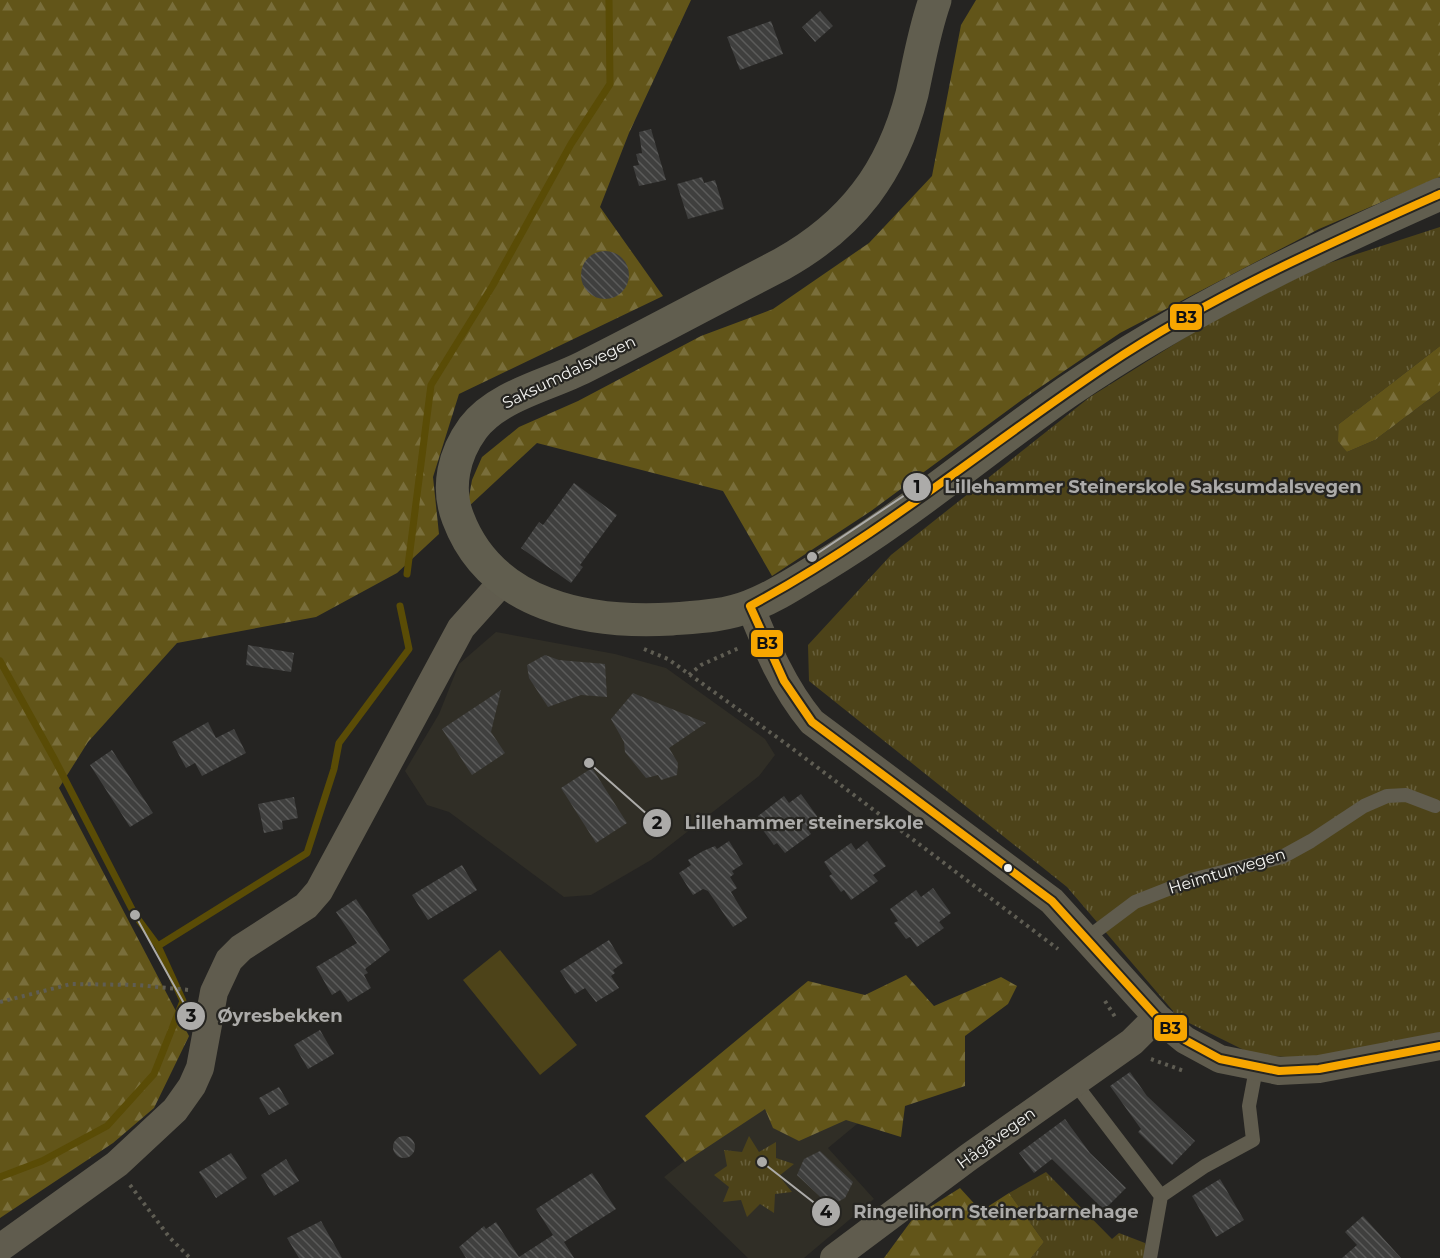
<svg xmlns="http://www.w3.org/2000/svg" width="1440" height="1258" viewBox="0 0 1440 1258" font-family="Montserrat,sans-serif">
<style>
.built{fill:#302e26}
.grass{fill:url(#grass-tufts)}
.forest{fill:url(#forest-firs)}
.garden{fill:#4d4319}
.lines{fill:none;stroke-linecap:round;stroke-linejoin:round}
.stream{stroke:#5a4c06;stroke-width:7}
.building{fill:url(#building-back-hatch)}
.path{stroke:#5f5d53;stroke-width:4;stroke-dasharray:3 4.5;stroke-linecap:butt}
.service{stroke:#605c4e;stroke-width:14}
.minor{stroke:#605c4e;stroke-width:28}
.secondary{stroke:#615e4f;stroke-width:33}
.bus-1-casing{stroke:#262521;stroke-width:12}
.bus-1{stroke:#f7a600;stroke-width:8}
.bus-dot{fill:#f4f4f1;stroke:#262521;stroke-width:2}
.labels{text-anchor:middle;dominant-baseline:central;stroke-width:4.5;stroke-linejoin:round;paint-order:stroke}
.street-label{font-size:16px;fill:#f4f4f1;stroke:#262521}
.leader{fill:none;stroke:#acaba9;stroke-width:2}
.callout-dot{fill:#acaba9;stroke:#262521;stroke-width:2}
.mark-label{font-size:18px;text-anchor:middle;font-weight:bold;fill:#111}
.callout-label{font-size:18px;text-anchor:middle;font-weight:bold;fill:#acaba9;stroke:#262521;stroke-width:4.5;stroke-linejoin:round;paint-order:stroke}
.line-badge{stroke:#262521;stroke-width:2}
.pale-badge-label{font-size:16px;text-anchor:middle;font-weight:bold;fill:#111}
</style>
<defs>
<pattern id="grass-tufts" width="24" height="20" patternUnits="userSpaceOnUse" patternTransform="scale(1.5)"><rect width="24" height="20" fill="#4d4319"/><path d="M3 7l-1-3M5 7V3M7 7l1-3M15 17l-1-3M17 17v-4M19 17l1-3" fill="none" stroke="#675f3b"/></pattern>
<pattern id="forest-firs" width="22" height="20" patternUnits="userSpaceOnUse" patternTransform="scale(1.5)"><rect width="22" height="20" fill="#625519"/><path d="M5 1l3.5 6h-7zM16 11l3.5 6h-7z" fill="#796e3b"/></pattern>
<pattern id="building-back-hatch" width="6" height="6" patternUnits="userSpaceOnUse" patternTransform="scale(1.5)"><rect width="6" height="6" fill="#3f3f3e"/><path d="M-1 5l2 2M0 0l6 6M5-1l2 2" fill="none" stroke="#5b5b5a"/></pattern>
</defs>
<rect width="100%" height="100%" fill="#252422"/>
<!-- built -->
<path class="built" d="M496,632L615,654L666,668L765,739L775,755L759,776L651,860L591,895L564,897L449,812L427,805L405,771L439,714L459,664Z
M770,1094L874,1110L828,1148L874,1199L804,1258H748L664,1177Z"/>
<!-- grass -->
<path class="grass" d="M1440,227V346L1339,424L1347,452L1375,440L1440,391V1032L1362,1051L1304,1058L1254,1055L1179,1018L1067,887L809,681L808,645L891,555L1090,397L1221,315L1326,264Z
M749,1136L759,1152L776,1142V1158L794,1164L779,1176L792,1192L775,1194L774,1213L760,1204L747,1217L741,1200L723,1202L729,1187L714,1175L727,1166L724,1150L742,1152Z
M1046,1172L1112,1239L1119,1233L1145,1243L1149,1258H1031L1044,1242L1009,1193Z"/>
<!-- forest -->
<path class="forest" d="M0,0H691L629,133L600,207L663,296L459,394L433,477L439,534L397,573L316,617L177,643L88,742L59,788L189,1036L154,1108L113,1143L0,1218Z
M976,0H1440V177L1319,229L1120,333L1023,399L871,511L772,576L723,491L537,443L467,508L472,480L482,457L519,427L578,401L701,336L773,309L869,243L932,176L961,25Z
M1440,346V391L1375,440L1347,452L1338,441L1339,424Z
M906,975L934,1006L1001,977L1017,986L1008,1004L965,1036V1086L905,1106L901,1137L846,1120L799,1141L773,1128L765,1109L685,1162L645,1116L808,981L865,995Z
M960,1188L981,1211L1009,1193L1044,1242L1031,1258H884L914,1217Z"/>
<!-- garden -->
<path class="garden" d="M500,950L577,1045L540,1075L463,980Z"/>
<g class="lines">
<!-- stream -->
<path class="stream" d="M407,574L431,385L493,285L571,144L610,84L609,0
M0,661L55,760L135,915L158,946L183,1001L154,1074L107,1126L42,1161L0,1177
M158,946L307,853L334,769L339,743L409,649L400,606"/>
</g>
<!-- building -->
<path class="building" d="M820,11L833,26L815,42L802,27Z
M771,21L783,54L740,70L727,37Z
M651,129L666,180L639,186L633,166L639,165L636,154L642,153L639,132Z
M702,177L704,183L715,180L724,209L688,219L677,184Z
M581 275a24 24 0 1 1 48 0a24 24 0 1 1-48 0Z
M574,483L617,515L580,565L583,567L571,583L521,548L539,522L543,525Z
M248,645L294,653L291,672L246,665Z
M545,655L559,660L605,664L607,697L581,695L548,707L529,678L527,665Z
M501,690L491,732L505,753L472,775L442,729Z
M633,693L706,723L669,748L678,763L677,775L661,780L658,775L646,778L625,752L624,742L611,719Z
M208,722L216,738L234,729L246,753L202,776L195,763L186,768L172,742Z
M112,750L153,813L130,827L90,765Z
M592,768L627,823L596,843L561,788Z
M801,794L819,819L807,828L811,834L785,853L777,843L774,845L762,829L766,827L758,816L784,796L789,803Z
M294,797L298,818L282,821L283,829L264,833L258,804Z
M729,841L743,864L732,871L734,874L730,877L737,888L731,892L747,918L733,927L708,891L703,889L693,895L679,873L691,865L688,860L703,851L715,846L717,849Z
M867,841L886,866L873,875L878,881L851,900L844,890L841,892L829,876L832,874L824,862L851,843L856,850Z
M462,865L477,890L428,920L412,895Z
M933,888L951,913L939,922L944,928L917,947L910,937L906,939L894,923L898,921L890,909L916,890L921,897Z
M356,899L390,950L365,969L368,973L364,975L371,988L348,1002L340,990L332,995L316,967L357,943L336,912Z
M609,940L623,963L613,970L615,973L611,976L619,988L596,1002L585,988L575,994L560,971Z
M320,1030L334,1054L308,1069L294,1045Z
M1130,1072L1147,1096L1195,1141L1172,1165L1138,1132L1141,1129L1110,1086Z
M279,1087L289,1104L269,1115L259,1098Z
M1065,1119L1090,1153L1126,1188L1104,1210L1052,1159L1034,1173L1019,1153Z
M393 1147a11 11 0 1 1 22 0a11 11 0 1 1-22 0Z
M820,1151L853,1182L845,1198L830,1206L797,1175L804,1159Z
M231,1153L247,1178L216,1198L199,1172Z
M286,1159L299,1181L274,1196L261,1175Z
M592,1173L616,1209L564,1242L574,1258H466L459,1247L484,1226L486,1229L496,1222L519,1257L553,1235L536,1209Z
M1220,1179L1244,1220L1216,1237L1192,1196Z
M1363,1216L1401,1258H1342L1357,1245L1345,1232Z
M321,1221L342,1258H299L287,1238Z"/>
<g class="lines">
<!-- path -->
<path class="path" d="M644,649L668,659L785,743L1058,949
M689,675L701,665L739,648
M1105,1001L1117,1020
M0,1002L71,984L138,985L189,990
M1151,1059L1184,1071
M130,1185L170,1238L190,1258"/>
<!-- service -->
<path class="service" d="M1087,938L1135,902L1191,880L1282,857L1311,841L1364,806L1387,796L1406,795L1435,806
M1074,1082L1161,1196L1150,1258
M1161,1196L1205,1166L1253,1140L1249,1106L1256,1069"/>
<!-- minor -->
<path class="minor" d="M750,606C767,648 783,687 812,722L1052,901L1157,1017L1185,1040L1220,1059L1279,1071L1319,1069L1440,1046
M0,1248L117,1164L175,1110L192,1086L200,1068L214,992L229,960L241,948L306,906L319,891L461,628L503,581
M834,1258L969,1157L1132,1042L1157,1017"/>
<!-- secondary -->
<path class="secondary" d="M935,0C924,31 919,62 912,94C892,172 852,225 782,264C716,298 650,334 584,367C549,385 498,395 473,428C454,454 446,487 458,518C491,606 588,624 672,619C698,617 725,616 750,606C775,597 798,581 820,568C907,516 984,450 1067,392C1184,312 1311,251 1440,194"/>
<!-- bus-1 casing -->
<g class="bus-1-casing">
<path id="bus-1" d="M1440,194C1326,245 1211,296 1106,366C986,446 877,538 750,606L784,681L812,722L1052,901L1157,1017L1185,1040L1220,1059L1279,1071L1319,1069L1440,1046"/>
</g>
<!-- bus-1 -->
<use href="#bus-1" class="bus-1"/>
</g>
<!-- markers -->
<circle class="bus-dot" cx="1008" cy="868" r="5"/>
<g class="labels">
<!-- street labels -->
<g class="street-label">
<text transform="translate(569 372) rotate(-26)">Saksumdalsvegen</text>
<text transform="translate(1227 871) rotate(-17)">Heimtunvegen</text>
<text transform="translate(996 1138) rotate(-36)">Hågåvegen</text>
</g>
</g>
<!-- callouts -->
<path class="leader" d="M812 557L917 487M589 763L657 823M135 915L191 1016M762 1162L826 1212"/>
<g class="callout-dot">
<circle cx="812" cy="557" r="6"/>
<circle cx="589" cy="763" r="6"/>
<circle cx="135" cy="915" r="6"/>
<circle cx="762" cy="1162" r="6"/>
<circle cx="917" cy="487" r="15"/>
<circle cx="657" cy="823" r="15"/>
<circle cx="191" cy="1016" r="15"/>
<circle cx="826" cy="1212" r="15"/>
</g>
<g class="mark-label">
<text x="917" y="493">1</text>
<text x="657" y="829">2</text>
<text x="191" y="1022">3</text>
<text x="826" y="1218">4</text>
</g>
<g class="callout-label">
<text x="1153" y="493">Lillehammer Steinerskole Saksumdalsvegen</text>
<text x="804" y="829">Lillehammer steinerskole</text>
<text x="280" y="1022">Øyresbekken</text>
<text x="996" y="1218">Ringelihorn Steinerbarnehage</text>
</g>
<g class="line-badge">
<rect x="1169" y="303" width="34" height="28" rx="6" fill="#f7a600"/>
<rect x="750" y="629" width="34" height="29" rx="6" fill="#f7a600"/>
<rect x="1153" y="1014" width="35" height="28" rx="6" fill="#f7a600"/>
</g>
<g class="pale-badge-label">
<text x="1186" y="323">B3</text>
<text x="767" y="649">B3</text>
<text x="1170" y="1034">B3</text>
</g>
</svg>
